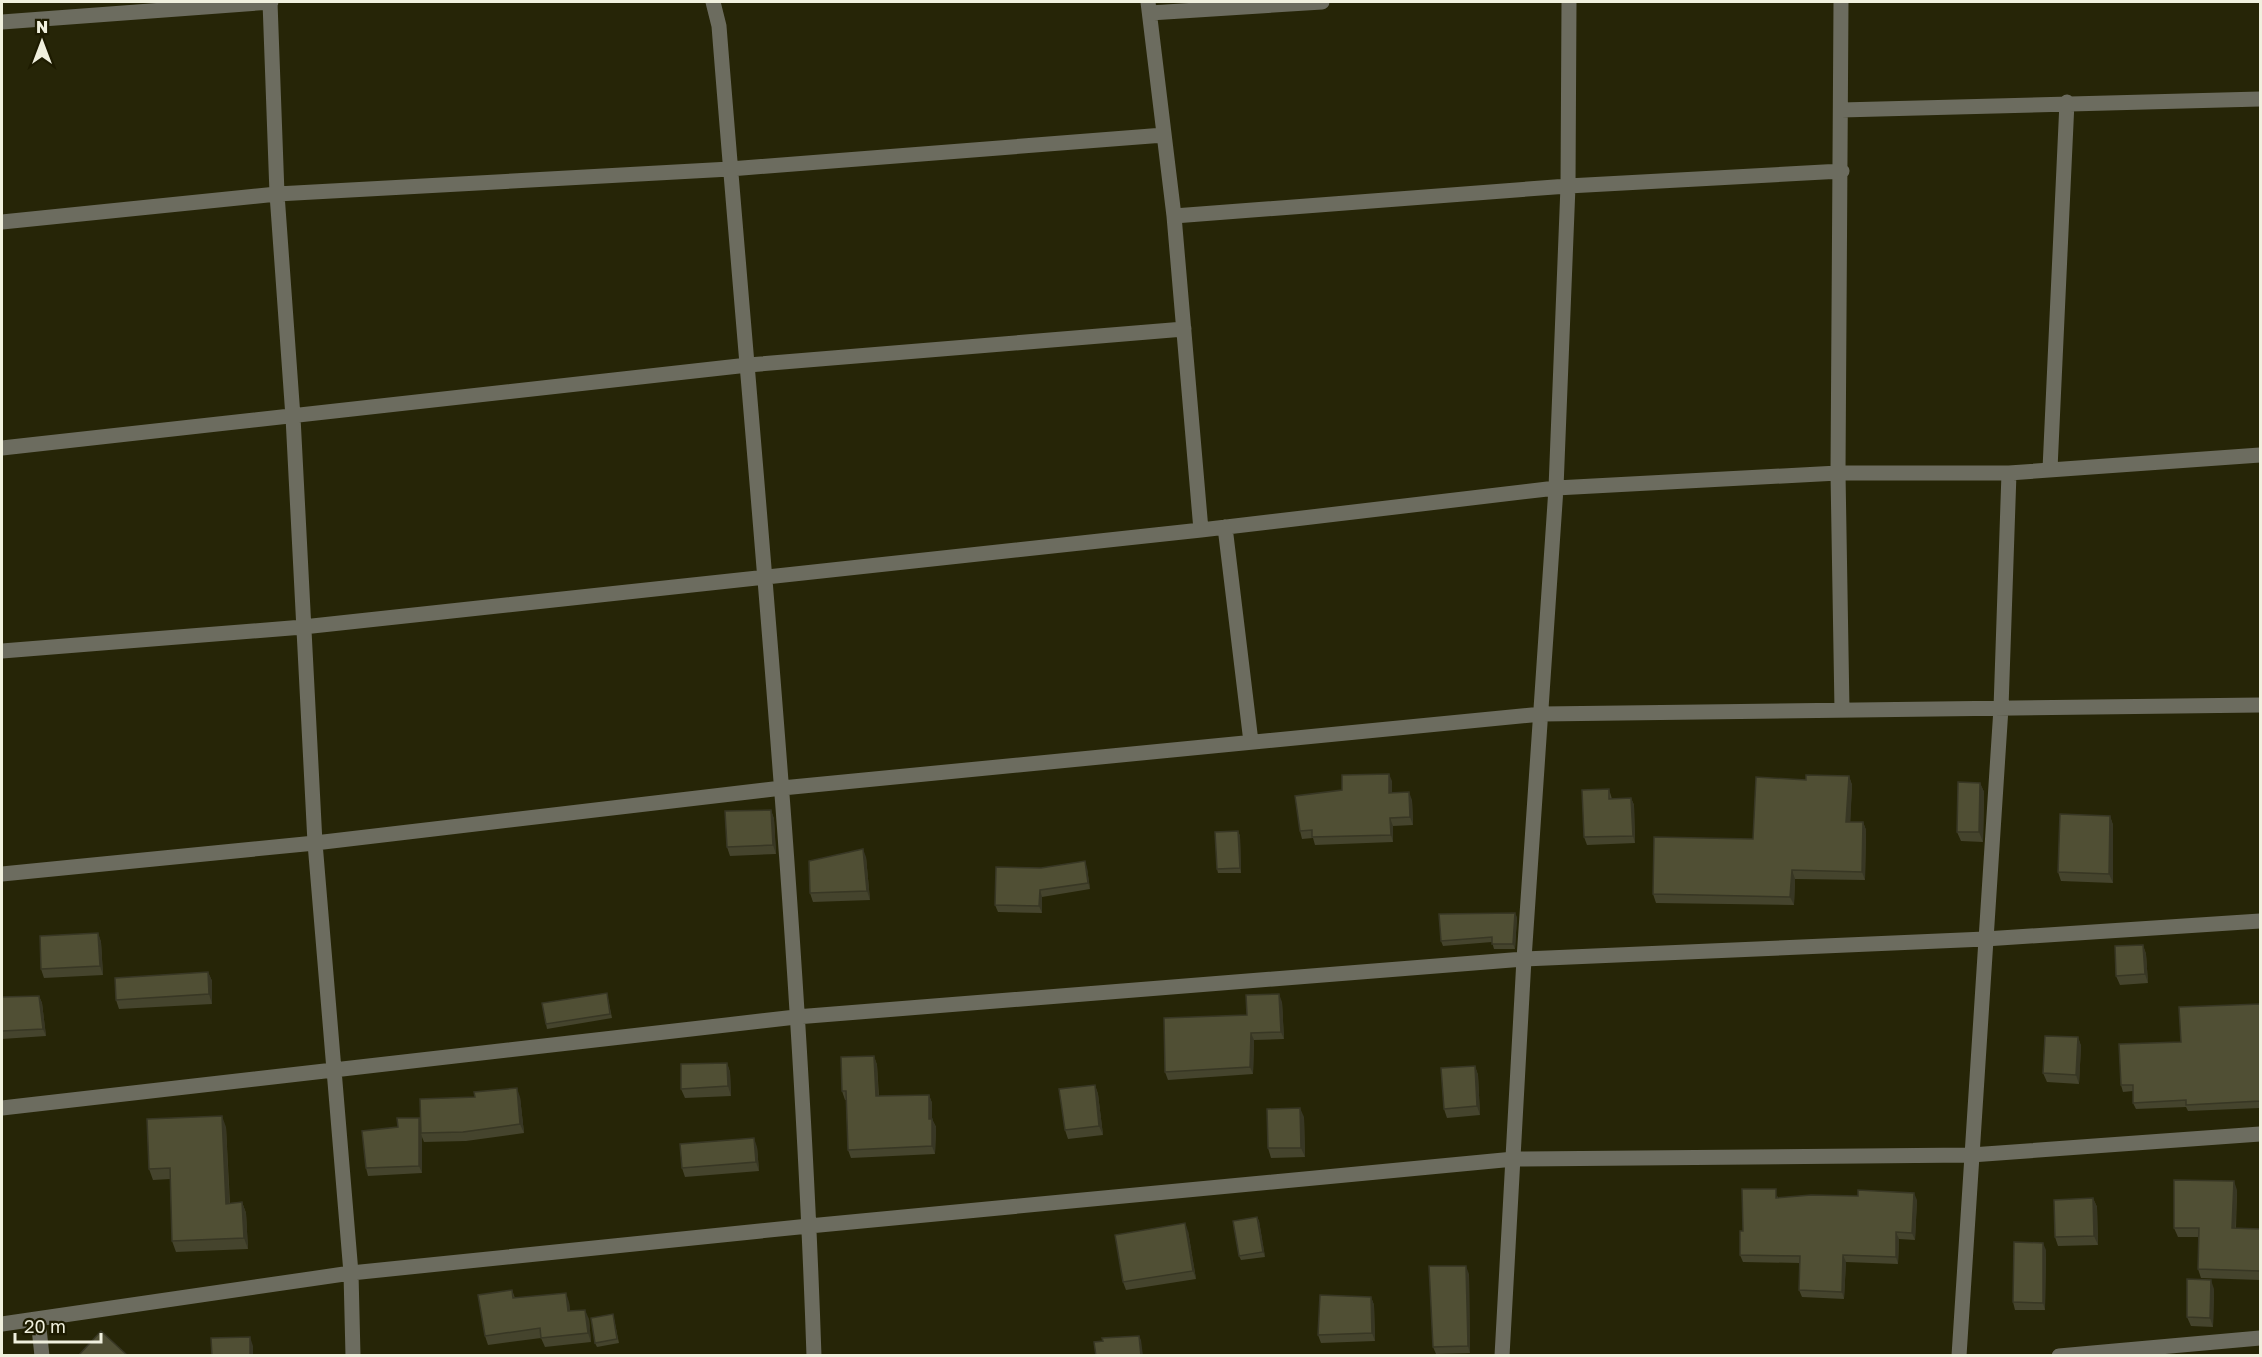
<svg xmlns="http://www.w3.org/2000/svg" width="2262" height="1357" viewBox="0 0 2262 1357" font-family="'Golos Text',sans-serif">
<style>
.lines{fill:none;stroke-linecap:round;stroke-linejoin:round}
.minor{stroke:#6c6c5f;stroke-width:15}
.wall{fill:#45442d}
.shaded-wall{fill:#383724}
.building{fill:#504f34;stroke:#383724;stroke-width:1.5}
</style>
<rect width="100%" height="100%" fill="#262507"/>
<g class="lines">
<!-- minor -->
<path class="minor" d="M270,2L277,194L293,417L315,843L351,1273L353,1356
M713,2L719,26C754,469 799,911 814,1356
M1148,2L1174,216L1201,530
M1841,2L1838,473L1842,710
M1150,13L1322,2
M2,22L271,2
M1841,110L2260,99
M1174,216L1568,186L1842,171
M2,222L277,194L730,169L1164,135
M2,448L748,365L1184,329
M2050,469L2067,102
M1225,527L1251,742
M2,651L303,627L1201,530L1556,488L1838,473H2009L2260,455
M2,874L315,843L782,788L1542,714L2260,705
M2,1108L796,1017L1524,959L1985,939L2260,921
M38,1319L42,1356
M2,1324L351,1273L809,1226L1514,1159L1971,1155L2260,1134
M1502,1356L1524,959L1556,488L1568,186L1569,2
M1959,1356L2001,708L2009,473
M2059,1356L2260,1338"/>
</g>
<!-- wall -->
<path class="wall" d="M1849,776L1852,785L1850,822H1863L1866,830L1865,880L1795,879L1794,905L1656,903L1653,894L1753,839L1806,780Z
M1392,781V793L1412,800L1413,825L1393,826V842L1315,845L1313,838L1302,839L1300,831L1342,790Z
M1980,783L1984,792L1983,842L1961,841L1957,832Z
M1609,789L1612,799L1631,798L1634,805L1635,843L1587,845L1584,837Z
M771,810L774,819L776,854L730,856L727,847Z
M2110,816L2113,825V883L2061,881L2058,872Z
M1238,831L1240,836L1241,873H1218L1217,869Z
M866,857L870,900L813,902L810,893Z
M1041,868H1087L1090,889L1042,897V913L998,912L995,905Z
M1517,917L1515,949H1494L1492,942L1443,946L1441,941Z
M98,933L101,942L103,975L44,978L41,969Z
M2143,945L2146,954L2148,983L2120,985L2116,976Z
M208,972L212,981V1004L119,1009L116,1000Z
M607,993L612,1018L547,1029L546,1024Z
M39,996L42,1003L46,1036L2,1039V997Z
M1282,1002L1284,1039L1254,1040L1253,1074L1168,1080L1165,1072L1247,1015Z
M2260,1004V1108L2188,1111L2186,1107L2136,1109L2133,1103V1091L2123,1092L2121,1085L2181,1042Z
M2078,1037L2081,1046L2079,1084L2047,1082L2043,1073Z
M874,1056L877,1065L879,1096L929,1095L932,1103V1119L936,1127L935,1154L851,1158L848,1150L846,1100H845L842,1091Z
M727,1063L730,1072L731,1096L685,1098L681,1089Z
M1475,1066L1478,1075L1480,1115L1447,1118L1444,1109Z
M1095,1085L1098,1094L1103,1135L1068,1139L1065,1130Z
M520,1097L524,1133L466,1141L424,1142L422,1137V1173L368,1176L366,1168L398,1127L419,1118Z
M1304,1117L1305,1157L1271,1158L1268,1148Z
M226,1127L230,1203L242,1202L246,1213L248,1249L176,1252L172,1241L170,1179L153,1180L149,1169Z
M757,1147L759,1171L685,1177L682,1168Z
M2237,1190L2236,1228L2260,1229V1280L2201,1278L2198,1269V1237H2178L2174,1228Z
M1778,1196V1198L1917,1200L1915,1240L1899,1239L1898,1264L1846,1262L1844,1299L1802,1297L1799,1290L1800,1263L1743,1262L1740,1255L1743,1231Z
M2093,1198L2097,1207L2098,1245L2058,1246L2055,1237Z
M1257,1217L1259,1221L1265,1257L1241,1260L1239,1256Z
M1188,1231L1196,1279L1126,1290L1123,1282Z
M2046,1250L2045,1310H2015L2013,1302Z
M1469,1274L1470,1353L1436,1354L1433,1347Z
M2214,1289L2213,1327L2191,1326L2187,1317Z
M512,1290L515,1298L569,1302L570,1311L589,1319L591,1342L545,1347L541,1338L488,1345L485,1336Z
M1371,1297L1374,1305L1375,1341L1321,1343L1318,1335Z
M613,1314L619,1343L597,1347L595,1343Z"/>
<!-- shaded-wall -->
<path class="shaded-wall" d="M1389,774L1392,781V801L1389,793Z
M1849,776L1852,785L1850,830L1846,822Z
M1980,783L1984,792L1983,842L1979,832Z
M1409,792L1412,800L1413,825L1410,817Z
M1631,798L1634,805L1635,843L1633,836Z
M771,810L774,819L776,854L773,845Z
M2110,816L2113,825V883L2109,874Z
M1390,818L1393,826V842L1391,835Z
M1863,822L1866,830L1865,880L1862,872Z
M1238,831L1240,836L1241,873L1240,868Z
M863,849L866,857L870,900L867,891Z
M1085,861L1087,868L1090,889L1088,883Z
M1792,870L1795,879L1794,905L1790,897Z
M1040,890L1042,897V913L1039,906Z
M1515,913L1517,917L1515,949L1513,944Z
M98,933L101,942L103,975L100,966Z
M2143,945L2146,954L2148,983L2145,974Z
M208,972L212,981V1004L209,994Z
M1279,994L1282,1002L1284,1039L1281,1032Z
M39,996L42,1003L46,1036L43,1029Z
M1251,1033L1254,1040L1253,1074L1250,1067Z
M2078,1037L2081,1046L2079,1084L2076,1075Z
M874,1056L877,1065L879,1104L876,1096Z
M727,1063L730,1072L731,1096L728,1086Z
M1475,1066L1478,1075L1480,1115L1477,1106Z
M1095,1085L1098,1094L1103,1135L1099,1126Z
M517,1088L520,1097L524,1133L520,1124Z
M929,1095L932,1103V1124V1119L936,1127L935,1154L932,1146L929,1119Z
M1300,1108L1304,1117L1305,1157L1301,1148Z
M222,1116L226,1127L230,1215L226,1204Z
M419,1118L422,1133H421L422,1137V1173L419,1166Z
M754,1138L757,1147L759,1171L756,1162Z
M2234,1181L2237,1190L2235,1237L2232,1228Z
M1914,1193L1917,1200L1915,1240L1912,1233Z
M2093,1198L2097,1207L2098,1245L2094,1236Z
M242,1202L246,1213L248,1249L244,1238Z
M1257,1217L1259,1221L1265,1257L1263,1252Z
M1185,1223L1188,1231L1196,1279L1193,1271Z
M1896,1232L1899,1239L1898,1264L1896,1257Z
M2043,1243L2046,1250L2045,1310L2043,1303Z
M1843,1255L1846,1262L1844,1299L1842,1292Z
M1466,1266L1469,1274L1470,1353L1468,1346Z
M2211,1280L2214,1289L2213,1327L2210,1318Z
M566,1293L569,1302L571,1320L568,1311Z
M1371,1297L1374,1305L1375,1341L1372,1333Z
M585,1310L589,1319L591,1342L588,1333Z
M1139,1336L1141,1340L1143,1356H1141Z
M250,1337L253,1346V1356H250Z"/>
<!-- building -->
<path class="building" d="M1389,774V793L1409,792L1410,817L1390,818L1391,835L1312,837V830L1300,831L1295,796L1342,790V775Z
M1806,775L1849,776L1846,822H1863L1862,872L1792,870L1790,897L1653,894L1654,837L1753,839L1756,777L1806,780Z
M1958,782L1980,783L1979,832H1957Z
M1609,789V799L1631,798L1633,836L1584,837L1582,790Z
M771,810L773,845L727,847L725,811Z
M2060,814L2110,816L2109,874L2058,872Z
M1238,831L1240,868L1217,869L1215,832Z
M863,849L867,891L810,893L809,861Z
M1085,861L1088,883L1040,890L1039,906L995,905L996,867L1041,868Z
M1515,913L1513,944H1492V937L1441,941L1439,914Z
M98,933L100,966L41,969L40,936Z
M2143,945L2145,974L2116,976L2115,946Z
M208,972L209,994L116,1000L115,978Z
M607,993L610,1014L546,1024L542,1003Z
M1279,994L1281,1032L1251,1033L1250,1067L1165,1072L1164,1018L1247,1015L1246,995Z
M39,996L43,1029L2,1031V997Z
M2260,1004V1101L2186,1105V1100L2133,1103V1085H2121L2119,1044L2181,1042L2179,1007Z
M2045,1036L2078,1037L2076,1075L2043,1073Z
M874,1056L876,1096L929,1095V1119H932V1146L848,1150L846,1091H842L841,1057Z
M727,1063L728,1086L681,1089V1064Z
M1475,1066L1477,1106L1444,1109L1441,1068Z
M1095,1085L1099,1126L1065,1130L1059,1089Z
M517,1088L520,1124L463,1132L421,1133L420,1099L475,1097L474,1092Z
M1300,1108L1301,1148H1268L1267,1109Z
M222,1116L226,1204L242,1202L244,1238L172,1241L170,1168L149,1169L147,1119Z
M397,1118H419V1166L366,1168L362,1131L398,1127Z
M754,1138L756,1162L682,1168L680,1144Z
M2174,1180L2234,1181L2232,1228L2260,1229V1271L2198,1269L2199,1228H2174Z
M1742,1189H1776V1198L1811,1195L1858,1196V1190L1914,1193L1912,1233L1896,1232V1257L1843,1255L1842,1292L1799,1290L1800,1256L1740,1255V1231H1743Z
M2093,1198L2094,1236L2055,1237L2054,1200Z
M1257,1217L1263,1252L1239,1256L1233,1221Z
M1185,1223L1193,1271L1123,1282L1115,1235Z
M2014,1242L2043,1243V1303L2013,1302Z
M1429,1266H1466L1468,1346L1433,1347Z
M2187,1279L2211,1280L2210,1318L2187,1317Z
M512,1290L513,1298L566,1293L568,1311L585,1310L588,1333L541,1338L540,1328L485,1336L478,1295Z
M1320,1295L1371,1297L1372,1333L1318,1335Z
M613,1314L617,1339L595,1343L591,1318Z
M101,1331L128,1356H78Z
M1139,1336L1141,1356H1096L1094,1342L1103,1341L1102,1338Z
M250,1337V1356H212L211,1338Z"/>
<!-- border -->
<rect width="2262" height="1357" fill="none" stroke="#f0f0de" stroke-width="6"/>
<!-- north arrow -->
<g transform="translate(42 42)" stroke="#1d1b00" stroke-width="4.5" paint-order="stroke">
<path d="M0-4.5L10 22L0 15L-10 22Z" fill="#f0f0de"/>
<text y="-9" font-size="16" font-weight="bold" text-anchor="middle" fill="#f0f0de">N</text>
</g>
<!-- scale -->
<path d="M15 1333v9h86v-9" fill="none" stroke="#f0f0de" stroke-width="3"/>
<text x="24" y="1333" font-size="18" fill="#f0f0de" stroke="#1d1b00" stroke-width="4.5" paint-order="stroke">20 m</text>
</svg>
